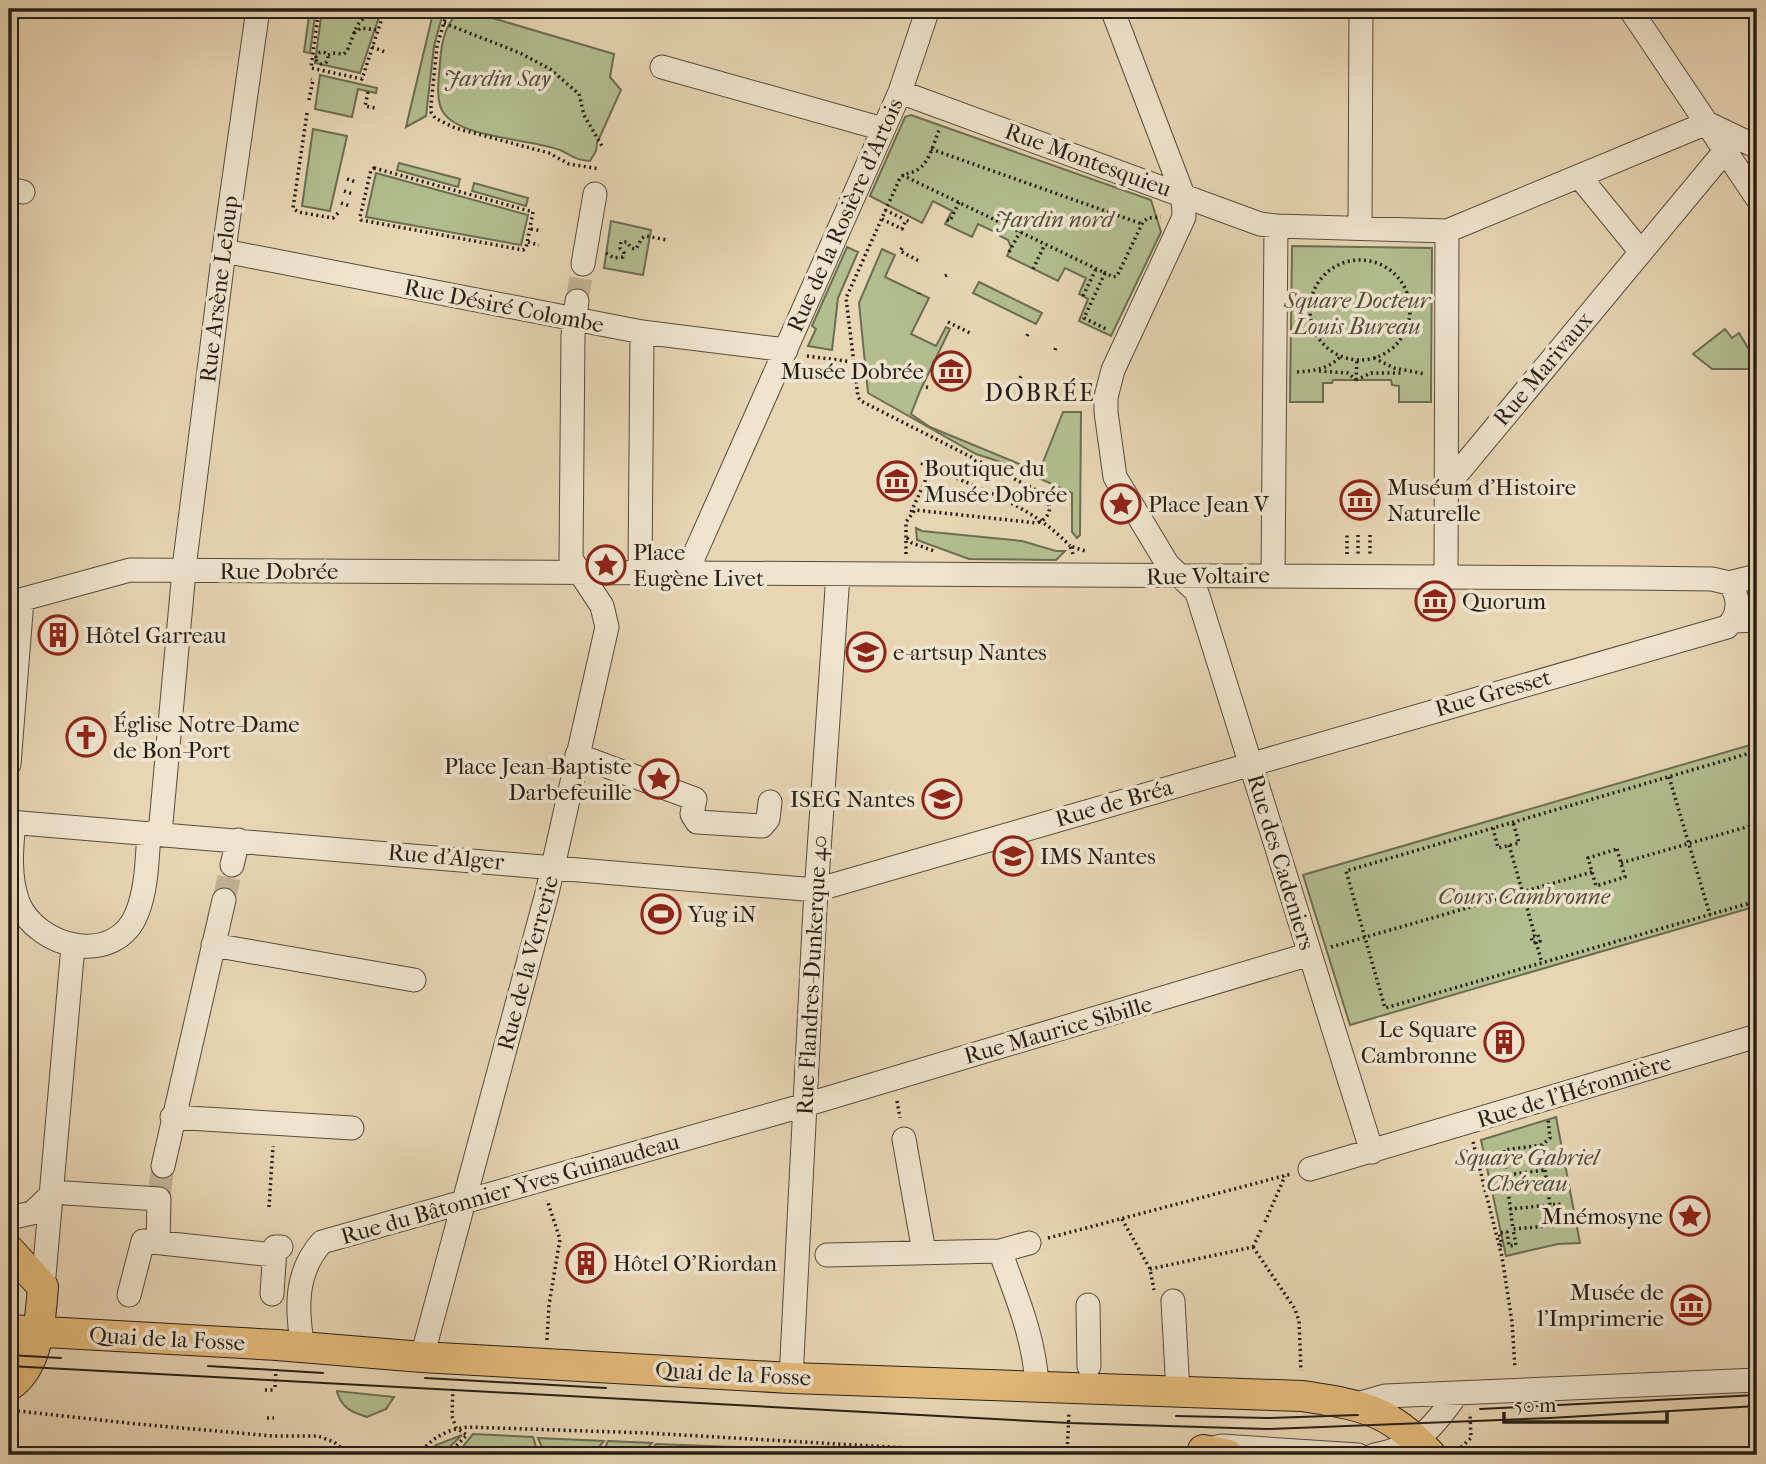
<svg xmlns="http://www.w3.org/2000/svg" width="1766" height="1464" viewBox="0 0 1766 1464" font-family="'IM FELL French Canon',serif">
<style>
.green{fill:#b2be8f;stroke:#6c6e52;stroke-width:2}
.lines{fill:none;stroke-linecap:round;stroke-linejoin:round}
.minor-tunnel{stroke:#c1b194;stroke-width:23;stroke-dasharray:23 11;stroke-linecap:butt}
.minor-casing{stroke:#574c3d;stroke-width:25}
.major-casing{stroke:#271f16;stroke-width:32}
.path{stroke:#271f16;stroke-width:3.5;stroke-dasharray:2 3.5;stroke-linecap:butt}
.minor{stroke:#efe4ce;stroke-width:23}
.major{stroke:#e4ba7a;stroke-width:30}
.tram{stroke:#271f16;stroke-width:2}
.labels{text-anchor:middle;dominant-baseline:central;stroke-width:7;stroke-linejoin:round;paint-order:stroke}
.park-label{font-size:23px;font-style:italic;fill:#514f3a;stroke:#efe4ce}
.street-label{font-size:23px;fill:#271f16;stroke:#efe4ce}
.poi-label{font-size:23px;fill:#271f16;stroke:#efe4ce;text-anchor:start}
.neighbourhood-label{font-size:24px;letter-spacing:2px;fill:#271f16;stroke:#efe4ce}
</style>
<rect width="100%" height="100%" fill="#e7d5b3"/>
<filter id="stains"><feTurbulence type="fractalNoise" baseFrequency=".00286" numOctaves="4"/><feColorMatrix values="0 0 0 0 .2 0 0 0 0 .09 0 0 0 0 .02 0 0 0 .5 -.17"/></filter>
<radialGradient id="worn" r=".72"><stop offset=".6" stop-color="#630" stop-opacity="0"/><stop offset="1" stop-color="#630" stop-opacity=".3"/></radialGradient>
<!-- green -->
<path class="green" d="M310,9H316L310,53L304,52Z
M322,9H356L379,17L360,73L315,63Z
M434,9H444L434,46L426,116L406,127Z
M458,9H462L614,54L610,77L621,90L597,143L596,151L590,161C572,159 574,156 560,150C532,139 459,138 443,112C435,99 439,78 440,63C441,44 445,22 461,10Z
M320,75L377,88L376,93L358,89L352,117L315,109Z
M911,115L1151,200L1161,232L1111,336L1079,321L1088,299L1079,294L1086,278L1065,268L1058,281L1007,256L1011,247L1008,240L1000,236L1001,232L997,233L978,224L972,237L945,224L952,211L933,201L922,223L870,196L905,117Z
M313,129L347,136L330,211L302,206Z
M399,163L460,179L458,187L397,170Z
M376,173L528,215L521,245L366,217Z
M474,183L528,198L526,206L472,191Z
M611,221L651,230L643,275L604,268Z
M1292,246L1432,248L1431,402H1399V386L1392,385L1391,380H1333L1332,383H1323V402H1290Z
M847,247L858,252L838,298L832,350L808,346L816,329L812,326Z
M882,249L895,255L885,277L929,298L911,334L936,346L946,327L950,329L920,391L911,414L930,427L1039,472L1063,412H1081L1080,535L1077,538L1072,532V493L1007,464L976,454L868,393L859,303Z
M979,282L1042,313L1036,324L973,293Z
M1725,329L1732,338L1739,333L1757,363V369H1712L1693,354Z
M916,528L922,531L1022,541L1056,551H1065L1056,560L969,559L917,540Z
M1757,743V906L1350,1025L1303,875Z
M1556,1117L1580,1243L1558,1244L1506,1256L1481,1140Z
M337,1392V1391L394,1397L386,1409L367,1417C351,1412 342,1408 337,1392Z
M473,1434L533,1437L538,1453L534,1455H456Z
M462,1435L441,1455H424L436,1445Z
M538,1438L604,1441L594,1453L544,1452Z
M608,1441L652,1443L644,1452L602,1454Z
M656,1444L734,1447L735,1455L652,1454L650,1452Z
M739,1447L836,1453L834,1455H740Z"/>
<g class="lines">
<!-- minor-tunnel -->
<path class="minor-tunnel" d="M577,301L583,264
M224,900L232,865
M159,1195L163,1166"/>
<!-- minor casing -->
<g class="minor-casing">
<path id="minor" d="M1112,9L1183,195L1184,217L1113,370L1106,397V412L1115,477L1168,565L1196,591L1198,596L1372,1152
M1630,9L1757,198
M662,67L883,129
M900,92L1260,224L1276,226L1447,231L1707,123L1757,147
M1579,176L1641,252
M9,189L23,192
M1360,228L1361,9
M224,251L642,332L786,350
M583,264L595,194
M1446,487L1725,151
M640,573L642,332
M694,573L693,558L900,92L928,9
M1273,575L1276,226
M1446,577L1447,231
M9,603L130,570L1632,578L1712,579L1729,583L1757,576
M1734,621L1757,620
M577,755L695,799L692,814L697,822L762,826L768,819L770,802
M9,764L22,600
M9,822L816,890L1727,627C1740,615 1740,596 1729,583
M14,823C11,849 9,877 18,902C37,949 116,967 137,913C147,888 147,859 149,833
M160,834L185,560L226,235L258,9
M232,865L238,840
M213,945L414,980
M172,1117L352,1128
M904,1139L924,1252
M163,1166L224,900
M1310,1169L1757,1036
M66,1193L159,1199L158,1242
M9,1218L32,1213L53,1193
M1000,1251L1029,1243
M827,1255L1000,1251C1016,1295 1035,1339 1037,1386
M43,1287L73,946
M272,1294L275,1247H281
M129,1295L143,1241L274,1255
M1173,1301L1178,1392
M1088,1305L1089,1366
M303,1347C296,1309 295,1272 322,1242L805,1105L1310,954
M422,1357L547,893L607,627L602,606L571,559L573,335L577,301
M791,1378L815,908L838,574
M1353,1405L1385,1396L1757,1380
M1210,1449L1222,1446L1358,1455
M1374,1455C1416,1448 1433,1428 1456,1395"/>
</g>
<!-- major casing -->
<g class="major-casing">
<path id="major" d="M9,1250L43,1287C40,1320 39,1366 9,1386
M9,1330L277,1345L422,1357L791,1378L1302,1396C1361,1405 1389,1409 1431,1455
M1203,1450L1228,1455"/>
</g>
<!-- path -->
<path class="path" d="M319,9L311,68L362,79L383,15L365,9
M448,9L437,46L431,105V112L435,118L455,128L549,153L569,164L600,169
M444,23L520,53L550,69L579,94L584,115L603,148
M354,33L361,28L378,30
M372,47L385,52
M316 58a6 6 0 1 1 12 0a6 6 0 1 1-12 0Z
M328,55L333,53L344,54L347,51C355,34 354,20 374,13
M368,92L365,106L375,108
M309,100L313,80L311,79
M307,113L293,208L298,212L333,218L338,213
M931,149L1142,224
M374,168L533,212L526,248L523,250L361,220L360,217L371,170Z
M902,175L1105,273L1084,318L1108,330
M347,179L356,182
M344,191L353,194
M341,203L350,206
M885,210L904,219
M882,219L902,229L906,220L910,222
M947,220L950,221L959,202
M531,229L542,231
M528,242L539,245
M902,248L900,251L921,262
M1009,252L1020,232
M606,253L614,258L623,257L624,253L620,248L621,242H627L631,248L636,249L642,238L646,236L667,240
M1310 310a50 50 0 1 1 100 0a50 50 0 1 1-100 0Z
M1033,269L1045,244
M1104,272L1113,277L1117,276L1143,222L1148,218L1161,217
M945,276L947,275
M919,294V293
M1083,296L1096,269
M948,322L972,334
M1027,336L1028,334
M1055,350L1056,347
M807,356L853,362
M1374,358L1394,368L1425,374
M938,362L940,363
M1319,371L1348,373L1356,380
M1297,372C1314,371 1329,369 1341,356
M933,374L935,375
M1020,378L1021,376
M1356,380L1371,373H1403
M1356,380L1357,360
M926,387L930,388
M1039,389V387
M921,463C972,486 1031,504 1070,546
M911,512L931,468
M1358,535V554
M1370,535V554
M907,538L912,543L934,551
M906,554V522L915,510L1037,523C1053,517 1053,502 1040,492L861,401L858,397L846,298L900,178C906,172 913,174 920,168C931,159 934,141 940,128
M1073,554L1070,546L1085,551
M1347,554V535
M1757,751L1346,871L1385,1008L1757,901
M1669,777L1710,915
M1493,828L1498,848L1519,843L1513,822
M1509,845L1535,936
M1617,849L1625,877L1596,886L1588,858Z
M1621,863L1757,824
M1538,935L1540,941L1533,943L1531,937Z
M1536,942L1542,963
M1331,947L1592,872
M897,1101L900,1118
M1473,1142L1502,1257L1512,1322L1515,1368
M1542,1145L1504,1150L1506,1175L1545,1170L1542,1145L1550,1138L1548,1119
M1545,1170L1550,1205
M1506,1175L1513,1229L1560,1225L1559,1204L1510,1209
M269,1207L273,1146
M1122,1219L1150,1269L1154,1290
M1265,1222L1285,1176
M1048,1238L1291,1174
M1500,1246L1502,1245L1499,1233L1507,1232L1509,1246L1516,1245L1513,1229
M1253,1247L1295,1309L1299,1321L1301,1371
M1253,1247L1262,1228
M1150,1269L1253,1247
M547,1340L549,1305L560,1239L547,1200
M275,1387L276,1369
M265,1390H275
M18,1411L137,1424L273,1436H318L334,1442L350,1455
M267,1418H274
M1457,1451L1471,1438L1470,1413
M419,1455C430,1438 448,1429 468,1427L647,1433L1029,1455
M451,1455L454,1448L467,1435L456,1428L452,1416L453,1385
M1067,1455L1069,1413"/>
<!-- minor -->
<use href="#minor" class="minor"/>
<!-- major -->
<use href="#major" class="major"/>
<!-- tram -->
<path class="tram" d="M9,1355L61,1358
M9,1366L1069,1423L1267,1429L1550,1418L1757,1406
M208,1366L323,1373
M425,1378L606,1388
M1480,1409L1757,1395
M1176,1416L1268,1418L1358,1415"/>
</g>
<!-- icons -->
<defs>
<g id="museum-ring" transform="scale(2.0125)"><circle r="9.5" fill="#efe4ce" stroke="#8f2418" stroke-width="1.5"/><path d="M0-6L6-3V-2H-6V-3ZM-5-1h2V3h-2ZM-1-1h2V3h-2ZM3-1h2V3H3ZM-6 4H6V6H-6Z" fill="#8f2418"/></g>
<g id="sight-ring" transform="scale(2.0125)"><circle r="9.5" fill="#efe4ce" stroke="#8f2418" stroke-width="1.5"/><path d="M0-6L1.8-2.2L6-1.7L2.9 1.2L3.7 5.4L0 3.3L-3.7 5.4L-2.9 1.2L-6-1.7L-1.8-2.2Z" fill="#8f2418"/></g>
<g id="building-ring" transform="scale(2.0125)"><circle r="9.5" fill="#efe4ce" stroke="#8f2418" stroke-width="1.5"/><path d="M-4-6H4V6H1V3H-1V6H-4ZM-2.5-4.3h1.7v1.8h-1.7ZM.8-4.3h1.7v1.8H.8ZM-2.5-1h1.7V.8h-1.7ZM.8-1h1.7V.8H.8Z" fill="#8f2418"/></g>
<g id="university-ring" transform="scale(2.0125)"><circle r="9.5" fill="#efe4ce" stroke="#8f2418" stroke-width="1.5"/><path d="M0-5L7-2L0 1L-7-2ZM-4 1L0 2.5L4 1V4Q0 6-4 4Z" fill="#8f2418"/></g>
<g id="church-ring" transform="scale(2.0125)"><circle r="9.5" fill="#efe4ce" stroke="#8f2418" stroke-width="1.5"/><path d="M-1.2-6h2.4v3.5h3.3v2.4h-3.3V6h-2.4V-.1h-3.3v-2.4h3.3Z" fill="#8f2418"/></g>
<g id="stadium-ring" transform="scale(2.0125)"><circle r="9.5" fill="#efe4ce" stroke="#8f2418" stroke-width="1.5"/><path d="M0-5a6.5 5 0 1 0 0 10a6.5 5 0 1 0 0-10ZM-3.5-1.8h7v3.6h-7Z" fill="#8f2418"/></g>
</defs>
<g fill-rule="evenodd">
<use href="#museum-ring" x="951" y="371"/>
<use href="#museum-ring" x="897" y="481"/>
<use href="#museum-ring" x="1360" y="500"/>
<use href="#sight-ring" x="1121" y="504"/>
<use href="#sight-ring" x="606" y="565"/>
<use href="#museum-ring" x="1435" y="601"/>
<use href="#building-ring" x="58" y="635"/>
<use href="#university-ring" x="866" y="652"/>
<use href="#church-ring" x="86" y="737"/>
<use href="#sight-ring" x="659" y="779"/>
<use href="#university-ring" x="942" y="799"/>
<use href="#university-ring" x="1013" y="856"/>
<use href="#stadium-ring" x="661" y="914"/>
<use href="#building-ring" x="1504" y="1042"/>
<use href="#sight-ring" x="1690" y="1216"/>
<use href="#building-ring" x="586" y="1263"/>
<use href="#museum-ring" x="1691" y="1305"/>
</g>
<g class="labels">
<!-- park labels -->
<g class="park-label">
<text x="497" y="78">Jardin Say</text>
<text x="1054" y="219">Jardin nord</text>
<text x="1357" y="300">Square Docteur<tspan x="1357" dy="26">Louis Bureau</tspan></text>
<text x="1524" y="896">Cours Cambronne</text>
<text x="1527" y="1157">Square Gabriel<tspan x="1527" dy="26">Chéreau</tspan></text>
</g>
<!-- street labels -->
<g class="street-label">
<text transform="translate(1088 160) rotate(20)">Rue Montesquieu</text>
<text transform="translate(845 215) rotate(-66)">Rue de la Rosière d'Artois</text>
<text transform="translate(219 289) rotate(-83)">Rue Arsène Leloup</text>
<text transform="translate(504 306) rotate(11)">Rue Désiré Colombe</text>
<text transform="translate(1543 369) rotate(-50)">Rue Marivaux</text>
<text x="279" y="571">Rue Dobrée</text>
<text transform="translate(1208 576) rotate(-1)">Rue Voltaire</text>
<text transform="translate(1493 693) rotate(-16)">Rue Gresset</text>
<text transform="translate(1114 803) rotate(-16)">Rue de Bréa</text>
<text transform="translate(446 857) rotate(5)">Rue d'Alger</text>
<text transform="translate(1281 862) rotate(73)">Rue des Cadeniers</text>
<text transform="translate(528 963) rotate(-75)">Rue de la Verrerie</text>
<text transform="translate(812 975) rotate(-87)">Rue Flandres-Dunkerque 40</text>
<text transform="translate(1058 1030) rotate(-16)">Rue Maurice Sibille</text>
<text transform="translate(1574 1091) rotate(-17)">Rue de l'Héronnière</text>
<text transform="translate(510 1189) rotate(-16)">Rue du Bâtonnier Yves Guinaudeau</text>
<text transform="translate(167 1339) rotate(3)">Quai de la Fosse</text>
<text transform="translate(733 1374) rotate(3)">Quai de la Fosse</text>
</g>
<!-- poi labels -->
<g class="poi-label">
<text x="924" y="371" text-anchor="end">Musée Dobrée</text>
<text x="924" y="468">Boutique du<tspan x="924" dy="26">Musée Dobrée</tspan></text>
<text x="1387" y="487">Muséum d'Histoire<tspan x="1387" dy="26">Naturelle</tspan></text>
<text x="1148" y="504">Place Jean V</text>
<text x="633" y="552">Place<tspan x="633" dy="26">Eugène Livet</tspan></text>
<text x="1462" y="601">Quorum</text>
<text x="85" y="635">Hôtel Garreau</text>
<text x="893" y="652">e-artsup Nantes</text>
<text x="113" y="724">Église Notre-Dame<tspan x="113" dy="26">de Bon-Port</tspan></text>
<text x="632" y="766" text-anchor="end">Place Jean-Baptiste<tspan x="632" dy="26">Darbefeuille</tspan></text>
<text x="915" y="799" text-anchor="end">ISEG Nantes</text>
<text x="1040" y="856">IMS Nantes</text>
<text x="688" y="914">Yug iN</text>
<text x="1477" y="1029" text-anchor="end">Le Square<tspan x="1477" dy="26">Cambronne</tspan></text>
<text x="1663" y="1216" text-anchor="end">Mnémosyne</text>
<text x="613" y="1263">Hôtel O'Riordan</text>
<text x="1664" y="1292" text-anchor="end">Musée de<tspan x="1664" dy="26">l'Imprimerie</tspan></text>
</g>
<!-- neighbourhood labels -->
<g class="neighbourhood-label">
<text x="1040" y="393">DOBRÉE</text>
</g>
</g>
<!-- margin -->
<rect width="1766" height="1464" fill="none" stroke="#e7d5b3" stroke-width="35"/>
<rect x="10" y="10" width="1745" height="1443" fill="none" stroke="#271f16" stroke-width="3.5"/>
<rect x="18" y="18" width="1731" height="1429" fill="none" stroke="#271f16" stroke-width="2"/>
<!-- scale -->
<path d="M1504 1412v10h163v-10" fill="none" stroke="#271f16" stroke-width="3.5"/>
<text x="1514" y="1412" font-size="21" fill="#271f16" stroke="#efe4ce" stroke-width="5" paint-order="stroke">50 m</text>
<rect width="100%" height="100%" filter="url(#stains)"/>
<rect width="100%" height="100%" fill="url(#worn)"/>
</svg>
